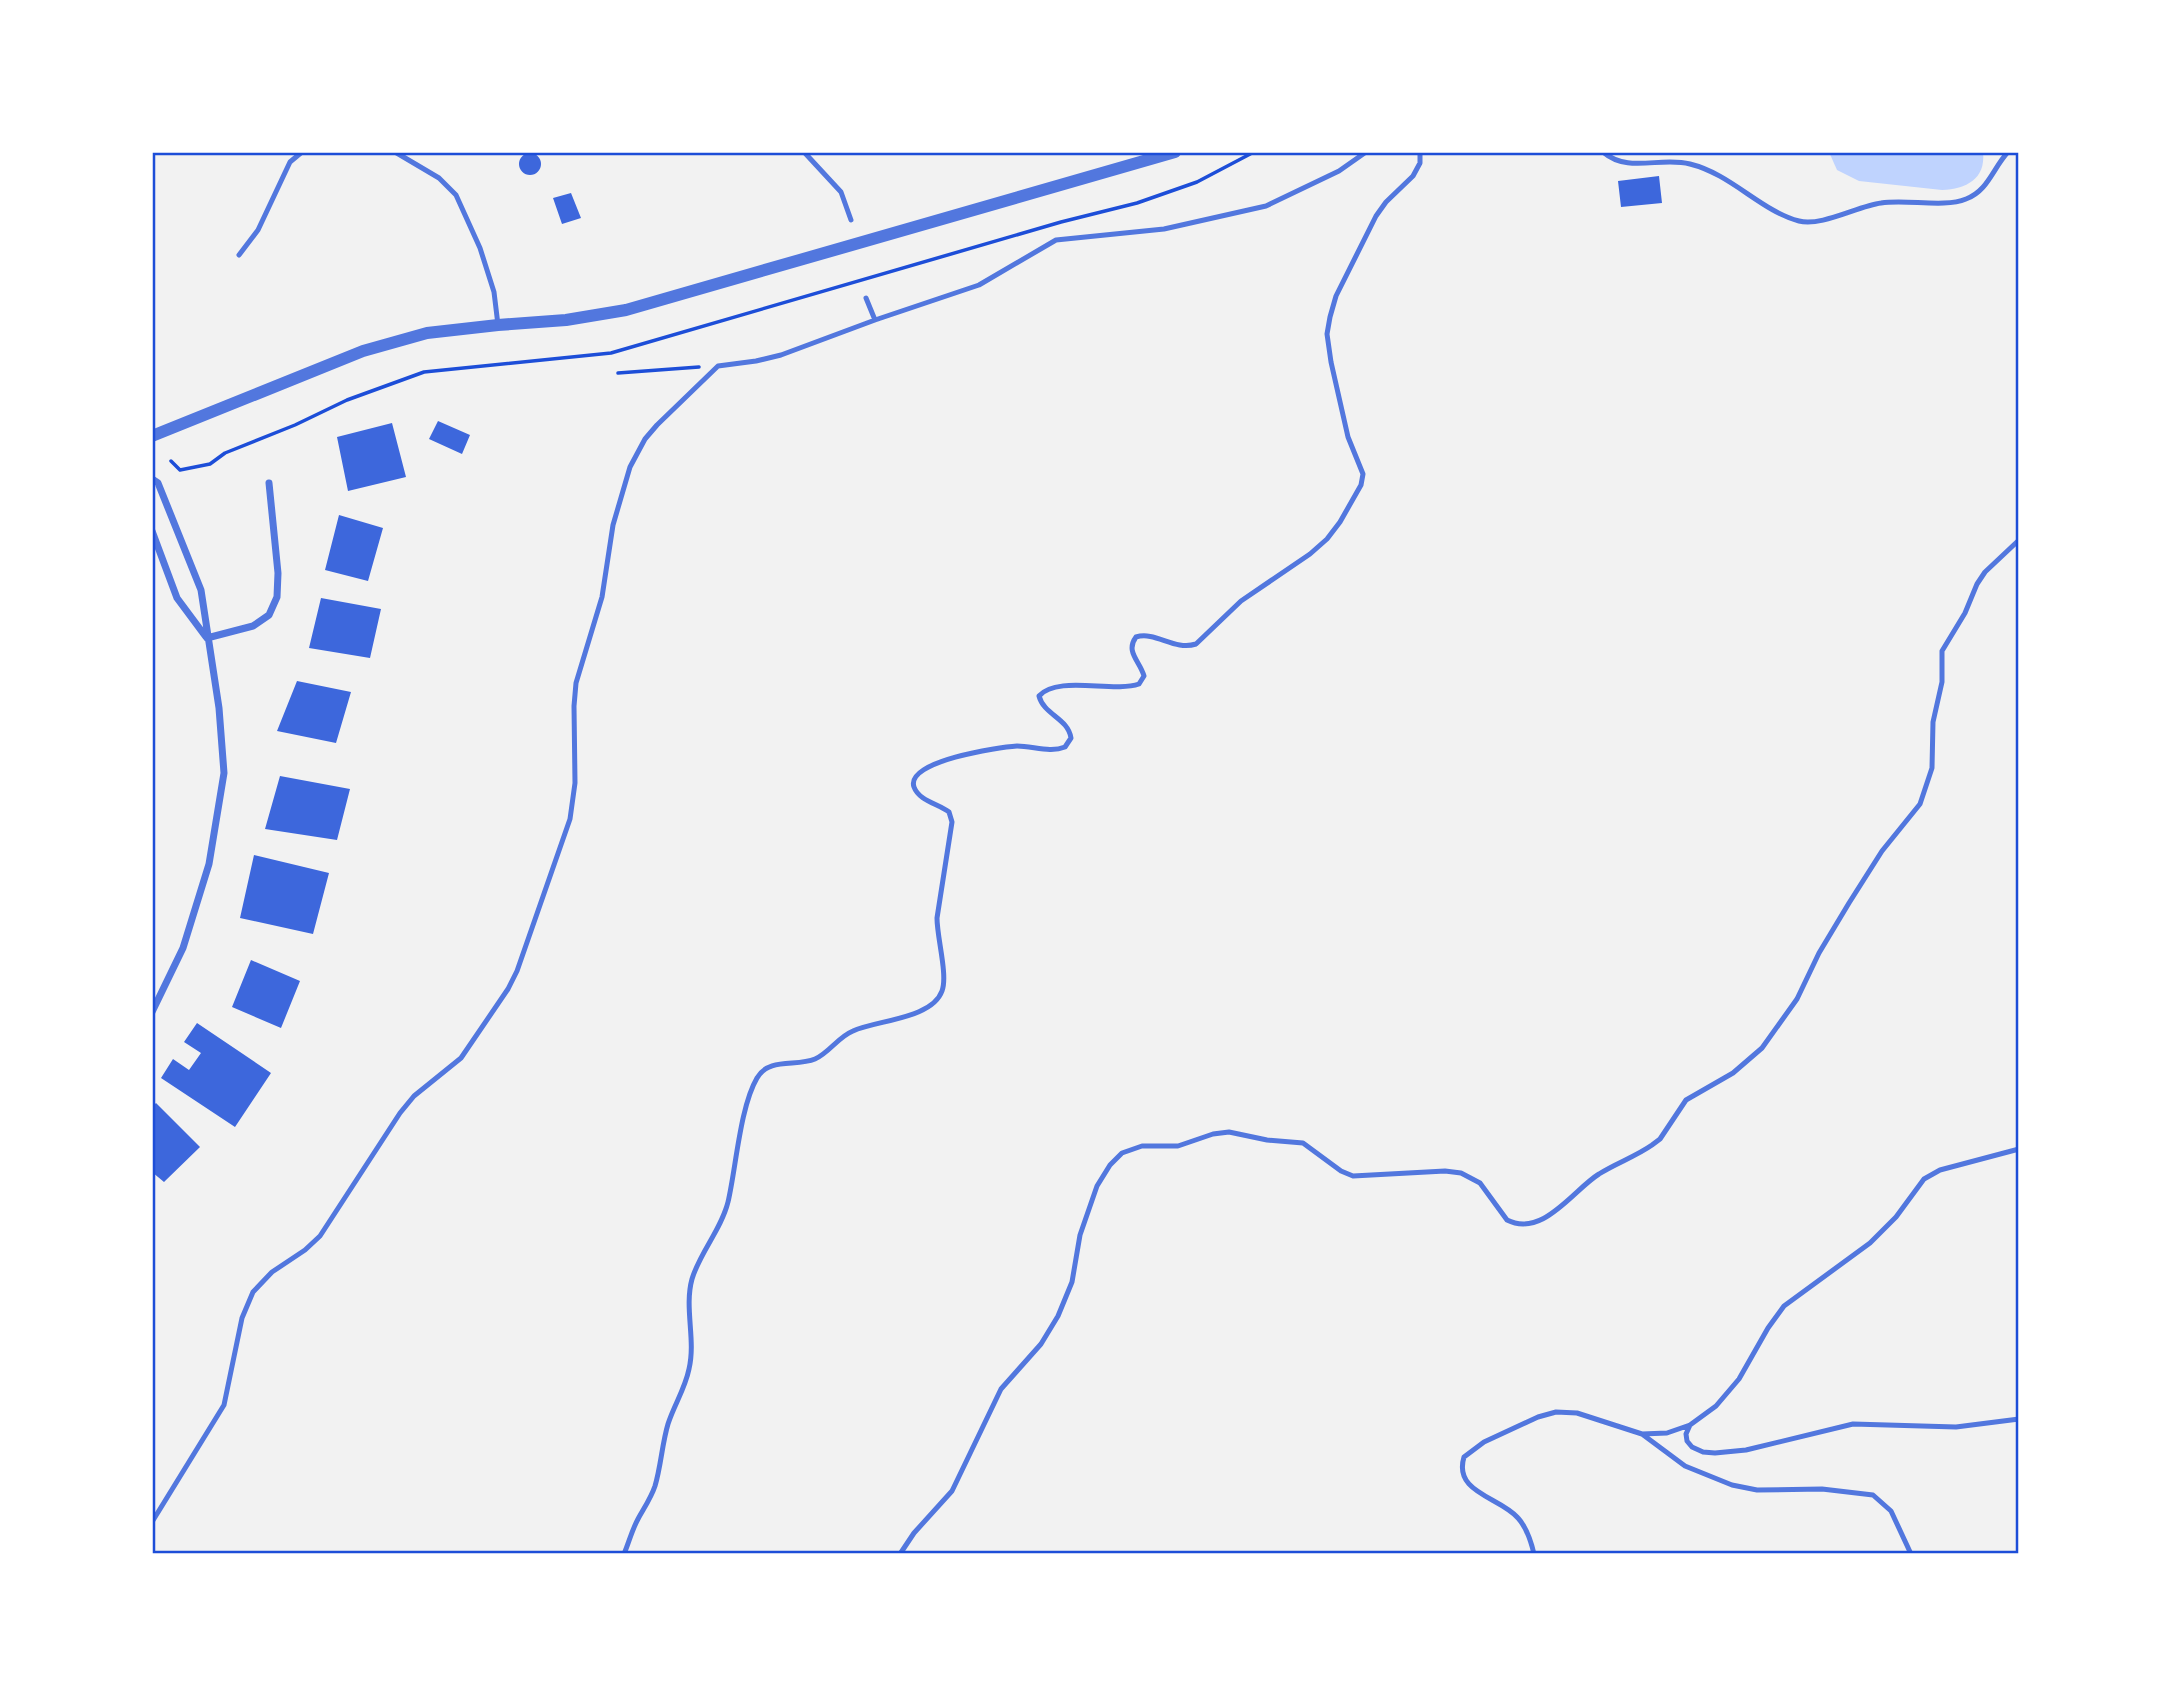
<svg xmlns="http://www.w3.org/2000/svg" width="2171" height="1706" viewBox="0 0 2171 1706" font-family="'PT Sans',sans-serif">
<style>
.water{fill:#bfd3fe}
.building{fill:#3d67dc}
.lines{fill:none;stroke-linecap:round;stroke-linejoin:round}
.path{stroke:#1d4ed8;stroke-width:3.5}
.service{stroke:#5277de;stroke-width:5}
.minor{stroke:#5277de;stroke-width:7}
.tertiary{stroke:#5277de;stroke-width:12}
.neatline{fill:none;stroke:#1d4ed8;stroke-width:2.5}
</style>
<rect width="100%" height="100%" fill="#f2f2f2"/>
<!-- water -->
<path class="water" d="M1829,152H1983C1986,179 1966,189 1942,190L1859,181L1837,170Z"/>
<!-- building -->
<path class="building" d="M519 164a11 11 0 1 1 22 0a11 11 0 1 1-22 0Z
M1659,176L1662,203L1621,207L1618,181Z
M571,193L581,218L562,224L553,198Z
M438,421L470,435L462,454L429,439Z
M392,423L406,477L348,491L337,437Z
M339,515L383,528L368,581L325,570Z
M321,598L381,609L370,658L309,648Z
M297,681L351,692L336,743L277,731Z
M280,776L350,789L337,840L265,829Z
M254,855L329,873L313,934L240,918Z
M251,960L300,981L281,1028L232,1007Z
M197,1023L271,1073L235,1127L161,1078L173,1059L189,1070L201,1053L184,1042Z
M156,1103L200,1147L164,1182L152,1172V1107Z"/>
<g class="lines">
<!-- path -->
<path class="path" d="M618,373L699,367
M171,461L180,470L210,464L225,453L295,425L347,400L424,372L611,353L1061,222L1137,203L1197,182L1254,152"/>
<!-- service -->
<path class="service" d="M395,152L439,178L456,195L480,248L494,292L498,325
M804,152L841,192L851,220
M1603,152C1629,174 1660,156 1690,164C1731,174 1761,211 1799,221C1821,227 1858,206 1881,203C1907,199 1944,208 1966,199C1988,191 1993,168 2008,152
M239,255L258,230L290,162L302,152
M866,298L875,320
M2019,1149L1940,1170L1924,1179L1896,1217L1870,1243L1784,1306L1768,1328L1739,1379L1716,1406L1690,1425L1686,1434L1687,1441L1692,1447L1703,1452L1715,1453L1746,1450L1853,1424L1956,1427L2019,1419
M1642,1434L1667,1433L1690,1425
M152,1522L224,1405L242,1318L253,1292L272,1272L305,1250L320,1236L400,1113L414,1096L461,1058L508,989L517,971L570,819L575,783L574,706L576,683L602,597L613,525L630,467L645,439L657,425L718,366L756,361L781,355L875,320L979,285L1056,240L1164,229L1266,206L1339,171L1366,152
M624,1554C629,1542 632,1530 638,1519C644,1508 651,1498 655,1486C661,1466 662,1444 668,1424C674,1405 685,1389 689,1369C696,1340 684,1308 692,1279C700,1252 721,1230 728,1202C736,1168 740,1107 757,1078C769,1057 796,1067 815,1059C829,1053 838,1037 853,1031C877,1020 932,1019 942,991C948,975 937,938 937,918L952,822L949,812C939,804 919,801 914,787C905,761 999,747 1017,746C1033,746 1050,753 1065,747L1071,738C1068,718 1044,715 1039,696C1057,675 1113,693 1139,684L1144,676C1140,661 1125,652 1136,637C1156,631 1174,651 1196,644L1241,601L1310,554L1327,539L1340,522L1361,485L1363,474L1348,437L1331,362L1327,334L1330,317L1336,296L1376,216L1386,202L1413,176L1420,163V152
M900,1554L914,1533L952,1491L1001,1389L1041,1344L1058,1316L1072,1282L1080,1235L1097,1186L1110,1165L1122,1153L1142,1146H1178L1213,1134L1229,1132L1267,1140L1303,1143L1341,1171L1353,1176L1445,1171L1461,1173L1480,1183L1507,1220C1543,1238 1573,1190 1599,1174C1616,1163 1635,1157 1652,1145L1660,1139L1686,1100L1733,1073L1762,1048L1797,999L1819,953L1849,903L1882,851L1920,804L1932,768L1933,722L1942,682V651L1965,613L1977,584L1985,572L2019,540
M1534,1554C1531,1541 1527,1528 1518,1518C1500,1497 1453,1493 1464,1457L1484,1442L1538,1417L1556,1412L1577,1413L1642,1434L1685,1466L1732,1485L1757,1490L1822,1489L1873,1495L1891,1511L1911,1554"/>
<!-- minor -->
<path class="minor" d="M152,479L158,483L201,590L219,708L224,773L209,864L183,948L152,1012
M152,531L177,598L206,637
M207,638L253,626L269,615L277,597L278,573L269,483"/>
<!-- tertiary -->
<path class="tertiary" d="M152,436L363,351L427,333L498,325L566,320L626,310L1175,152"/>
</g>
<!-- border -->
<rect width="2171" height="1706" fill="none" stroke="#ffffff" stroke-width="308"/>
<rect x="154" y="154" width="1863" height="1398" class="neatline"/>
</svg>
